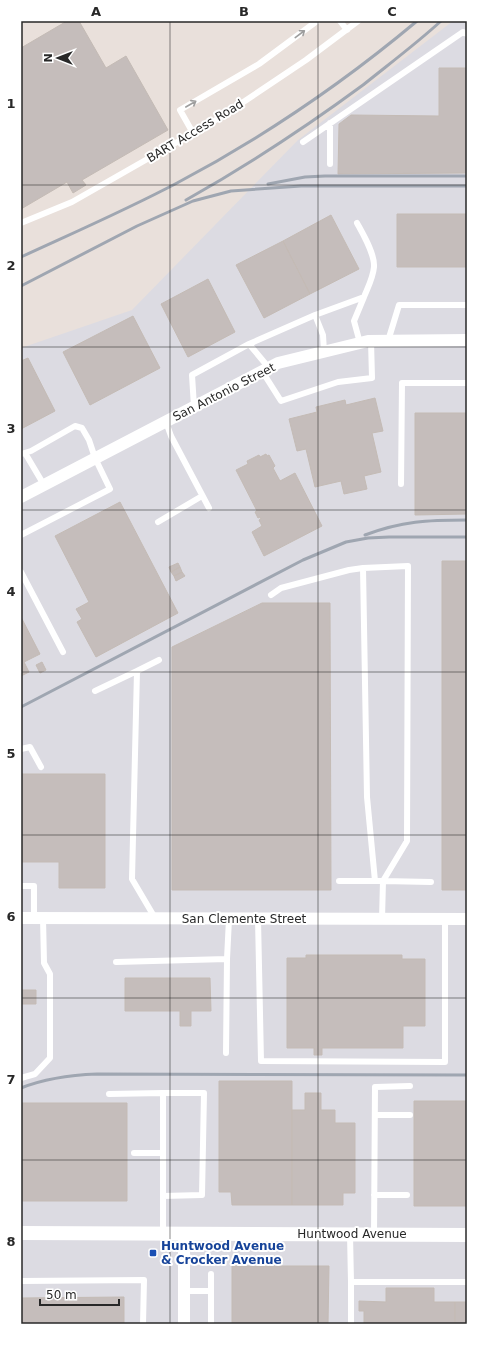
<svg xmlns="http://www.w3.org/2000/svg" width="488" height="1345" viewBox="0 0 488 1345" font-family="'DejaVu Sans',sans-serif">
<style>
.industrial{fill:#dcdbe2}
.building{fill:#c5bdbb;stroke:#c4bbb5}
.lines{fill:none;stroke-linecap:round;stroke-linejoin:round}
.service{stroke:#fff;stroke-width:6}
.minor{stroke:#fff;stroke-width:12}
.tertiary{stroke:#fff;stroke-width:14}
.rail{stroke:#9fa6b1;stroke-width:3}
.oneway{stroke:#9e9e9e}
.grid{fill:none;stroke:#282828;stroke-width:1;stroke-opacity:0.55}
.transit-dot{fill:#1a4fb4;stroke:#fff;stroke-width:1.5}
.labels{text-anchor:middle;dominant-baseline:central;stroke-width:4;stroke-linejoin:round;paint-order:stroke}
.street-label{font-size:12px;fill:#282828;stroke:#fff}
.transit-label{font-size:12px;font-weight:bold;fill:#164399;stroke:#fff;text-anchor:start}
.neatline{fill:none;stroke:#282828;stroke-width:1.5}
.grid-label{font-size:13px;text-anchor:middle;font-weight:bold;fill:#282828}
</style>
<rect width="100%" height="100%" fill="#e9e0db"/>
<!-- industrial -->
<path class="industrial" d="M453,21H467V1324H21V348L132,310L298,140Z"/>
<!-- building -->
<path class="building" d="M67,21H79L106,68L126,56L168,130L82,180L86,185L73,193L67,182L21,209V164L23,163L21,160V48Z
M439,68H467V173L338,174L339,124L351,115L439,116Z
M397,214H467V267H397Z
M331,215L359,269L310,294L283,241Z
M283,241L310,294L264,318L236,265Z
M208,279L235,332L188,357L161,304Z
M133,316L160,368L90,405L63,352Z
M28,358L55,411L21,429V361Z
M375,398L383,431L372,433L381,472L364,476L367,489L344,494L341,481L315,487L306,449L297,451L289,419L317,412L316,407L345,400L346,405Z
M415,413H467V514L415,515Z
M266,454L267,456L269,455L275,466L273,468L280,481L295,473L322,526L264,556L252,532L262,526L259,520L261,519L260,517L258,518L255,512L257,511L236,470L248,464L247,461L259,455L260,457Z
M120,502L178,613L96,657L77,622L82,619L76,609L89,602L55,536Z
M442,561H467V890H442Z
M178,563L180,567L171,572L169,567Z
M180,567L182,572L174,576L171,572Z
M182,572L185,576L176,581L174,576Z
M262,603H330L331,890H172V647Z
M21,617L40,654L24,662L29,672L21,676Z
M42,662L46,670L40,673L36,665Z
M21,774H105V888H59V862H21Z
M306,955H402V959H425V1026H403V1048H322V1055H314V1048H287V958H306Z
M125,978H210L211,1011H191V1026H180V1011H125Z
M21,990H36V1004H21Z
M219,1081H292V1205H232L231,1192H219Z
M305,1093H321V1110H335V1123H355V1193H343V1205H292V1110H305Z
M414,1101H467V1206H414Z
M21,1103H127V1201H21Z
M232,1266H329L328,1324H232Z
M386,1288H434V1302H455V1324H364V1311H359V1301L386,1302Z
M124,1297V1324H21V1298Z
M455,1302H467V1324H455Z"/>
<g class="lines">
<!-- service -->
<path class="service" d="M340,21L347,30
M330,123V164
M193,133L180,110L259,64L317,21
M303,142L463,32L467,34
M21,223L72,202L221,117L306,60L358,21
M357,223C363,234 375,254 374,267C373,278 368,287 364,297
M315,315L364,297L354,321L360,343
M388,341L399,305H467
M249,344L315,315L323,335L324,352
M262,371L281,401L338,382L372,378L371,341
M194,407L192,375L249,344L269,368
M166,422L171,436L209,508
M25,453L44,485
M21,454L31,451L75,426L82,428L89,440L95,458L110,489L21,535
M401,484L402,383H467
M158,522L202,496
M21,572L63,652
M271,595L281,588L349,570L363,568
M137,671L159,660
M95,691L137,671L132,879L155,918
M21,749L30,747L41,767
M339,881H383L382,919
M375,881L367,797L363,568L408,566L407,841L383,881L431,882
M21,886H34V918
M258,919L261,1061L445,1062V919
M116,962L227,959L229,919
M226,1053L227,959
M21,1078L35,1074L50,1058V974L44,963L43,918
M109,1094L163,1093V1153
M375,1115H410
M134,1153H163V1234
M374,1195H407
M163,1196L202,1195L204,1093H163
M350,1234L351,1282H467
M374,1235L375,1087L410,1086
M211,1274V1324
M21,1281L144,1280L143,1324
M351,1282V1324
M184,1291H211"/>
<!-- minor -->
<path class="minor" d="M21,497L278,363L368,341L467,340
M21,918L467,919
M184,1234V1324"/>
<!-- tertiary -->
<path class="tertiary" d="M21,1233L467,1235"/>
<!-- rail -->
<path class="rail" d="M268,184L305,177L325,176H467
M186,200C248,165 306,127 363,85C389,64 416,44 441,21
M21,257C73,233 126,210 177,183C262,138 343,83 417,21
M21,286L137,226L193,201L231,191L301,186H467
M365,535C402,521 428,520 467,520
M21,707L303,560L346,542L368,538L389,537H467
M21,1088C46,1078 71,1075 97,1074L467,1075"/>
</g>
<!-- one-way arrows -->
<defs><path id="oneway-shaft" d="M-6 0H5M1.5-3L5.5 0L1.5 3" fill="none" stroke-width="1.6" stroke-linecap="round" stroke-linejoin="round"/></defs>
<g class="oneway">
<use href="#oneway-shaft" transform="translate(300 34) rotate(-37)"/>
<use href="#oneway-shaft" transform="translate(191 104) rotate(-30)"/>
</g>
<!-- grid -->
<path class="grid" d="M170,21V1324M318,21V1324M21,185H467M21,347H467M21,510H467M21,672H467M21,835H467M21,998H467M21,1160H467"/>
<!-- markers -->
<rect class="transit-dot" x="149" y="1249" width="8" height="8" rx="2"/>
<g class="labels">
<!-- street labels -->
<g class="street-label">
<text transform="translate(195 131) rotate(-31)">BART Access Road</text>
<text transform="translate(224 392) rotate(-27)">San Antonio Street</text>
<text x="244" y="919">San Clemente Street</text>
<text x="352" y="1234">Huntwood Avenue</text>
</g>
<!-- transit labels -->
<g class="transit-label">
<text x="161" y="1246">Huntwood Avenue<tspan x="161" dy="14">&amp; Crocker Avenue</tspan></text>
</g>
</g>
<!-- border -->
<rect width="488" height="1345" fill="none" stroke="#ffffff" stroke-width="44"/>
<!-- north arrow -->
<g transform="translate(58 58) rotate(270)" stroke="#ffffff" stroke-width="3" paint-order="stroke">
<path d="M0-3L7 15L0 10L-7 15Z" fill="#282828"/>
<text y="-6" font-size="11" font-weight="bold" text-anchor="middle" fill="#282828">N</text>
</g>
<!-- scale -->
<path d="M40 1299v6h79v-6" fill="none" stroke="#282828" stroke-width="2"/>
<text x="46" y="1299" font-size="12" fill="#282828" stroke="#ffffff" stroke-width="3" paint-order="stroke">50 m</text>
<rect x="22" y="22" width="444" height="1301" class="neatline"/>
<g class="grid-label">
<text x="96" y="16">A</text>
<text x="244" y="16">B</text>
<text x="392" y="16">C</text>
<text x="11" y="108">1</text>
<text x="11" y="270">2</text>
<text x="11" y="433">3</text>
<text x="11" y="596">4</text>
<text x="11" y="758">5</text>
<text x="11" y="921">6</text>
<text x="11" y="1084">7</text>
<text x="11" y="1246">8</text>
</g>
</svg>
